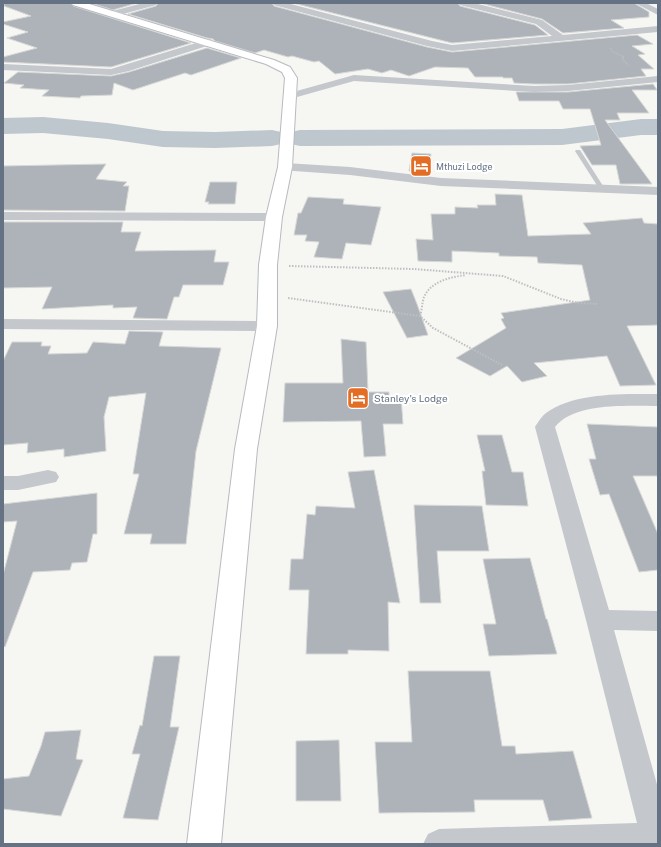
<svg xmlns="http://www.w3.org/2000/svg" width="661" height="847" viewBox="0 0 661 847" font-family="'Public Sans',sans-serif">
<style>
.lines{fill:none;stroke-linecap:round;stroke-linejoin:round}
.river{fill:#bec7cd;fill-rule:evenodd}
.building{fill:#adb3b9;stroke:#d7d8d6}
.secondary-casing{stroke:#b6bac0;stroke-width:2}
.path-far1{stroke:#bebfc2;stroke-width:1.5;stroke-dasharray:1 1;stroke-linecap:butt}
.path{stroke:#bebfc2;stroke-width:2;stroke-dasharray:1.5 1.5;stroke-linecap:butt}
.lane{fill:#c4c7cb;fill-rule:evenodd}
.street{fill:#c4c7cb;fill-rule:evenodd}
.secondary{fill:#fff;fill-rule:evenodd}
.labels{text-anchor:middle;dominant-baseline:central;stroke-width:4;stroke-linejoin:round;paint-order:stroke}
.far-poi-label{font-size:9px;fill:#657284;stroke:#fff;text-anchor:start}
.poi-label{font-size:10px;fill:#657284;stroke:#fff;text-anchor:start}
</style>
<rect width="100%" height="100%" fill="#f6f6f3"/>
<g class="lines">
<!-- river -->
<path class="river" d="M43,117L108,123L163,131L215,132L272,130L281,132L285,138L281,144L272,146L215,148L163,147L108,139L43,133L3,134V118Z
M641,119H658V135H641L562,145L300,146L291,144L287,138L291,132L300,130L562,129Z"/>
</g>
<!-- building -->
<path class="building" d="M4,3H70L73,6L191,43L111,67L3,62V57L37,48L7,38L28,32L3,24V22L31,16L4,6Z
M91,3H137L113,10Z
M158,3H272L274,6L427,47L452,52L637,35L653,44L632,46L645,54L638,55L654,69H641L646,76L568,84H534L514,83L512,78H503V77H475L468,68L435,67L409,76L391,70L382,73L368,69L335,74L319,61L314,62L292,56L288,57L264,50L255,53L215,41L213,39L207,38L128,14L156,6Z
M293,3H458L460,6L535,25L548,35L452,43Z
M480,3H634L649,12V17L611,20L624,28L563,33L542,19Z
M207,48L241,58L191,75L185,73L133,90L114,83L112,95L81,96L80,98L42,96L49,90L20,88L24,85L4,83L18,72L111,76L129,72Z
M653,84L657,90H632L649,113H617L620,120H605L652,184H620L616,165H592L580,146L601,145L590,109H563L559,101H519L516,92H568Z
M412,153L431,154L428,173L409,171Z
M106,164L96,179L127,182L123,186H129L125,211L3,210V166Z
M210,182H237L235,204H208L209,202H205Z
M495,194L522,195L528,236L591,234L583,223L642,218L644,223L658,224V325L627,326L656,385L620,386L607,356L534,363L547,376L522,382L507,366L490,376L456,358L506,328L501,319L504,318L501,313L590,300L582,265L538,263L537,257L499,256V253L452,251V262L418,261L416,239L433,240L431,214H455V207L478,208L477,205H496Z
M308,197L344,199L343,204L381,207L371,245L346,243L342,259L314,257L319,242L305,241L307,235H294L298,213H301Z
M3,222H123L121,232H141L135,251L216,250L214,262H229L223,285H183L179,297H174L167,319L133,318L137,307L113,308V305L42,309L52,287L3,288Z
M411,289L417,304L428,335L407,338L383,292Z
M129,331L163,332L159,346L221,348L196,451L186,544H150L152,534H124L139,474H133L146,393L109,397L104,417L106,451L64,457V449L27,453L28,443L3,445V361L12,342H42L41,346H51L48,354L87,353L93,342L125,344Z
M341,339L366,342L368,392H389V396H401L403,424H383L386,456L364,457L361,421L283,422L285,383H343Z
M587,424L658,427V476H633L658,534V570L639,572L609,494L600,495L589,459H596Z
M477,435H502L512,472H523L528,506L486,505L482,471H485Z
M374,470L400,603L388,602L389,651L348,650V654H306L309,590H289L291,559H303L307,514L315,515L316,506L355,508L348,472Z
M97,493V534H93L87,562L72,563L70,570L33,572L5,647L3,646V575L17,521L3,522V504Z
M414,505L482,506L489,551H437L441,603H420Z
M530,558L546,619H547L557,654L489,656L483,624H496L483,559Z
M154,656H180L170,727H179L158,820L123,818L140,754H132L140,725L142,726Z
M408,671H490L502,746H515L516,754L573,751L592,818L549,821L543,800H474L475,812L379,813L375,742H412Z
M81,730L76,759L83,760L61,816L3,809V779L29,776L41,746L45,732Z
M339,740L341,801H296V741Z"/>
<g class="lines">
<!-- secondary casing -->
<g class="secondary-casing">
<path id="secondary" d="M71,3H86L274,60L290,67L297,78L292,167L282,217L277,265V326L257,449L221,844H187L235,449L257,326L259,265L266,217L278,167L285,78L282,72L266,64L73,5Z"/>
</g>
<!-- path-far1 -->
<path class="path-far1" d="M610,48L613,52L624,57L622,59L629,66"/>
<!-- path -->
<path class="path" d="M289,266L414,269L503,276L561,299L578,303L597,304
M288,298L420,316L433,328L502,365
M420,316C422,310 422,303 424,297C431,281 451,277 466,275"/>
<!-- lane -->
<path class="lane" d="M576,150H580L605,189L604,190H600L575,151Z"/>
<!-- street -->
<path class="street" d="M143,3H157L156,5L112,17L107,14L109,12Z
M273,3H287L432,41L452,45L552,36L536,24L460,5L459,3H474L542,20L563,35L658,26V32L452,51L427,46L274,5Z
M635,3H646L658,9V15Z
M209,39L213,40L214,42L213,44L129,71L111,75L3,70V64L111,69Z
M354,75L534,86L568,85L658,76V82L568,91L534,92L354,81L290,99L286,98L284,96L286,94Z
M285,163L350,167L441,178L658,187V195L441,186L350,175L280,170L278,167L280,164Z
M3,212L274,213L279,214L281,217L279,220L274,221L3,220Z
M3,319L267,321L273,322L276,326L273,330L267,331L3,329Z
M658,394V406C629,406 574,402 555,427L609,610L658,611V631L614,630L658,788V844H423L428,834L439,829L637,823L586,620L535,427C538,422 542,416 546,413C574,392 625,394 658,394Z
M48,470L56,472L59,477L56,482L18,490H3V476H18Z"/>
<!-- secondary -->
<use href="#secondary" class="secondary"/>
</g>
<!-- icons -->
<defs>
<g id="hotel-square" transform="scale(1.15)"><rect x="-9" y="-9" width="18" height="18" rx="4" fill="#e46d26" stroke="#fff"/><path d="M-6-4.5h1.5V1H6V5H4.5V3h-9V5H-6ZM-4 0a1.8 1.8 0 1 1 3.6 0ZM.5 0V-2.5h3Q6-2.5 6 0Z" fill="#fff"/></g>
</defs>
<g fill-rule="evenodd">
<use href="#hotel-square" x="421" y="166"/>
<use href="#hotel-square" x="358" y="398"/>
</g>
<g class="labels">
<!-- far-poi labels -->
<g class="far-poi-label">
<text x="436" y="166">Mthuzi Lodge</text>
</g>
<!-- poi labels -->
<g class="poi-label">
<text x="374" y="398">Stanley's Lodge</text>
</g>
</g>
<!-- border -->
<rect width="661" height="847" fill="none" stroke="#657284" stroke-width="8"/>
</svg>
